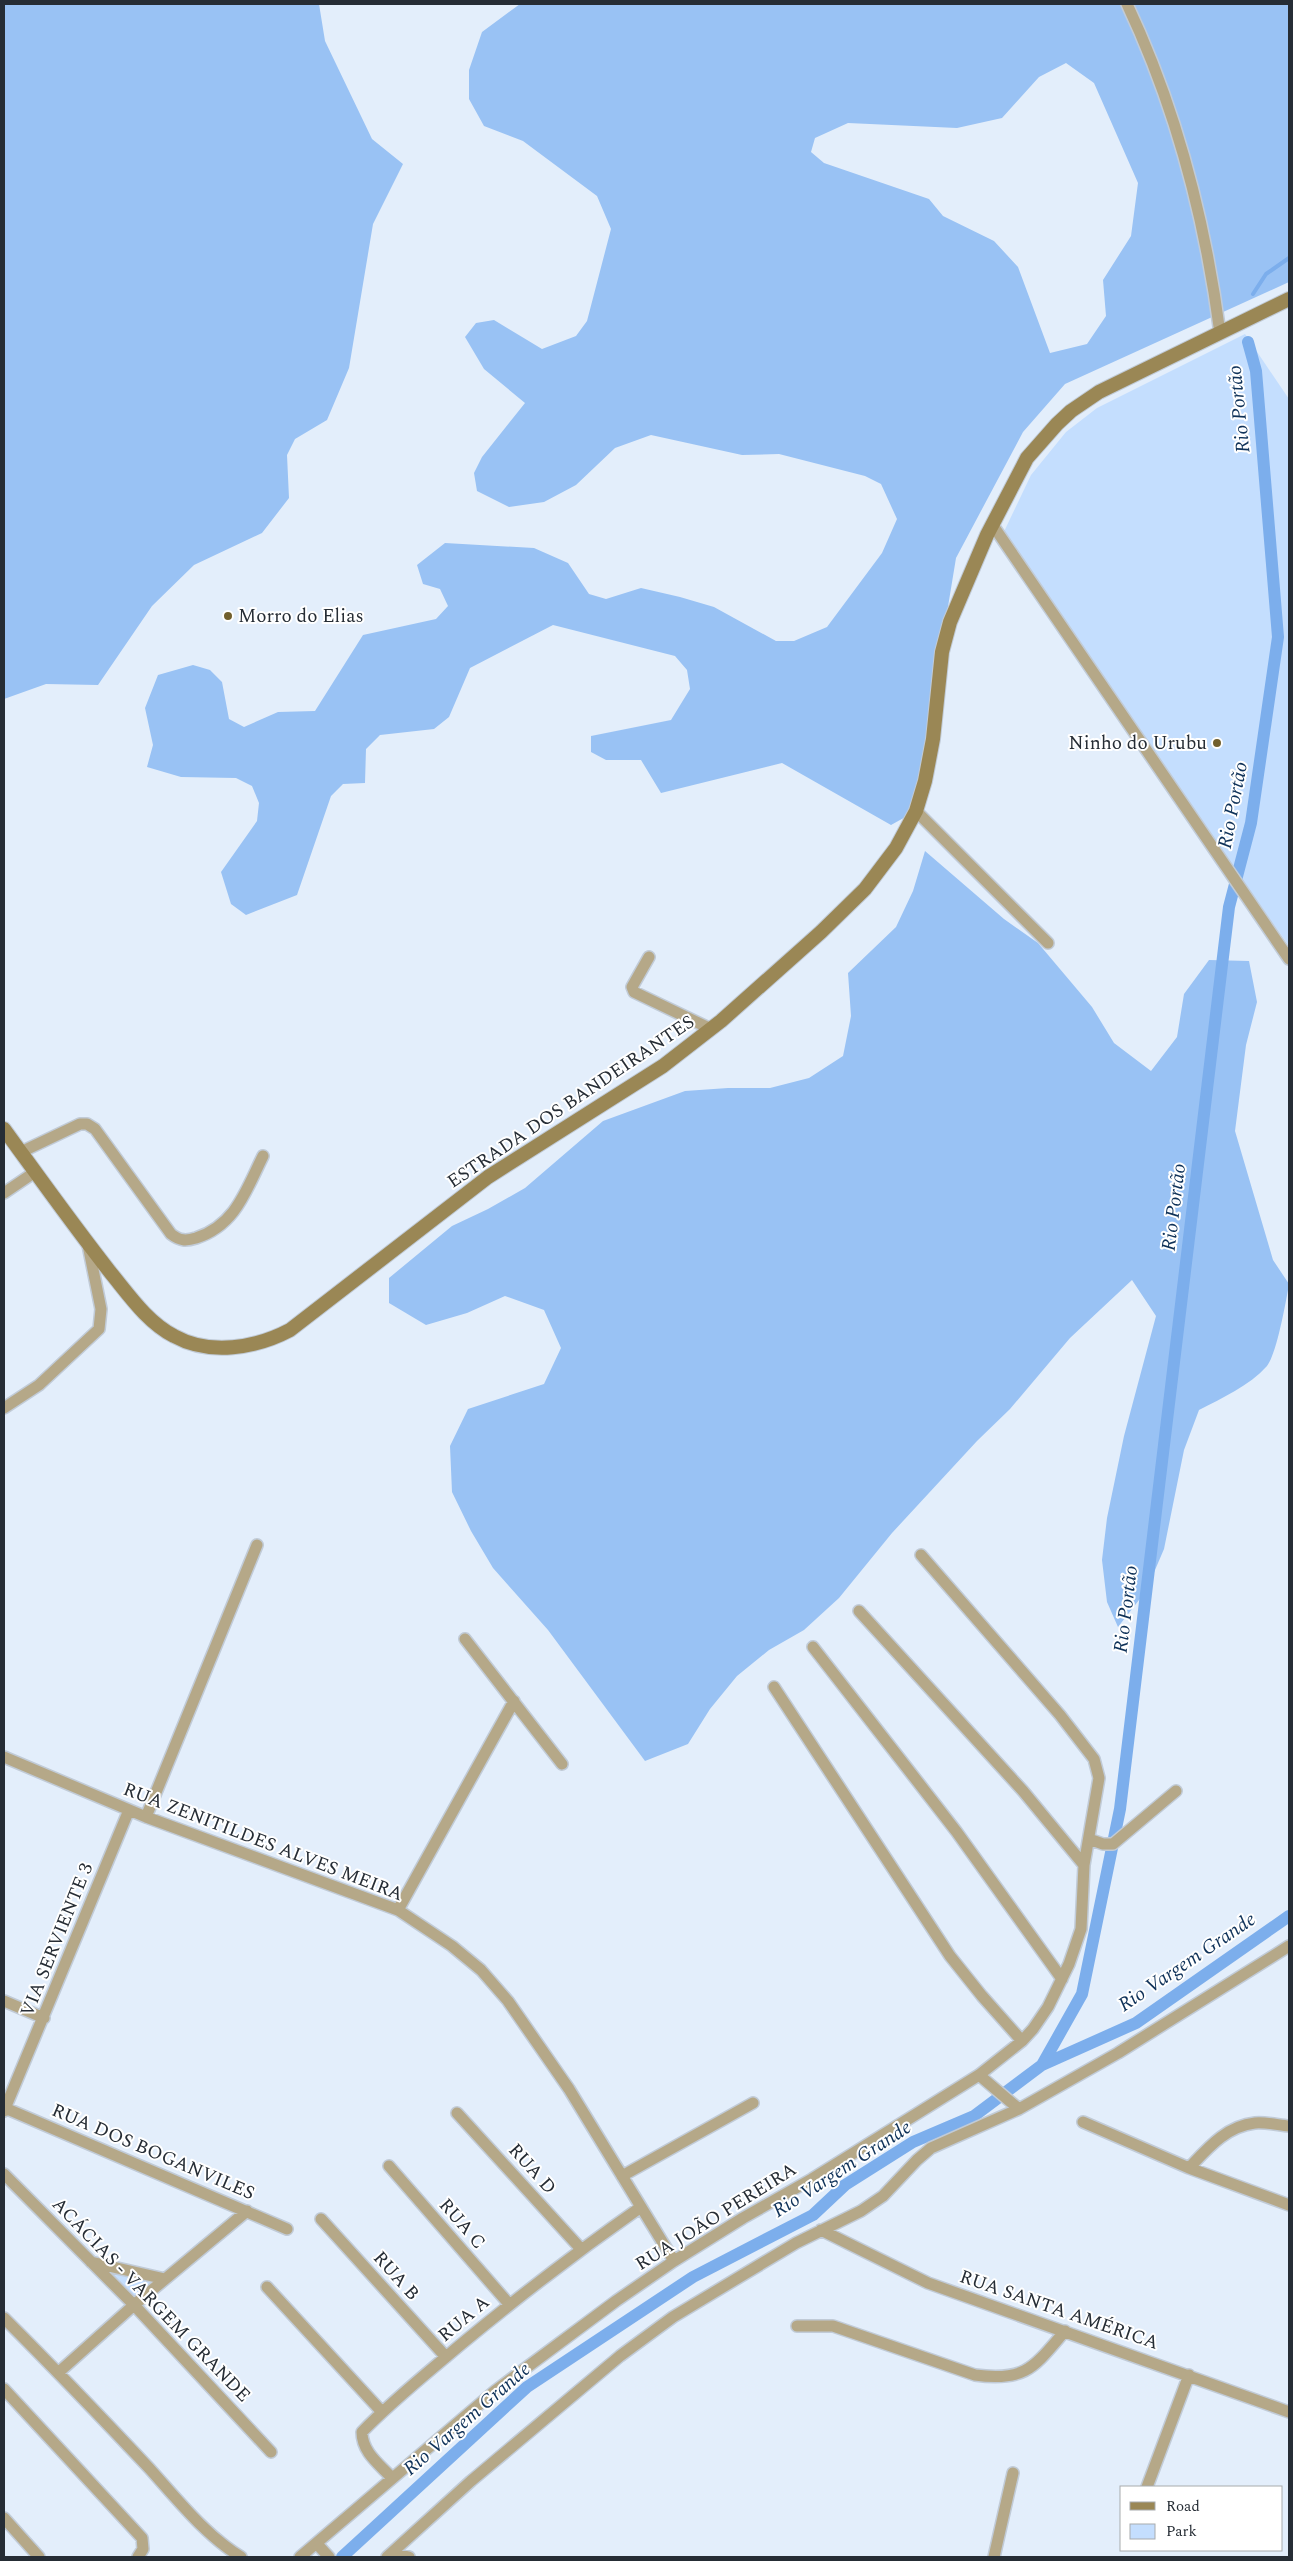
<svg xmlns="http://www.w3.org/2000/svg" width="1293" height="2561" viewBox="0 0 1293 2561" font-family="Spectral,serif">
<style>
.green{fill:#c4defe}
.forest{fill:#99c2f4;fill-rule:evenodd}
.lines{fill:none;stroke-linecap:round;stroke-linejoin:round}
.stream{stroke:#7caeec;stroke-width:4}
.canal{stroke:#7caeec;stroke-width:12}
.minor-casing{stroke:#c1cbd7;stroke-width:14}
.secondary-casing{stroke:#c1cbd7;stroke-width:16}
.minor{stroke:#b5a888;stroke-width:11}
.secondary{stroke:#9a8755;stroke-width:14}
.poi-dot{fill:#715f2d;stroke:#fff;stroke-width:2}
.labels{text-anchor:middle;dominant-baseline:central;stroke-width:4;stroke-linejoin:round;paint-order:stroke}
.poi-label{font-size:19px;fill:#262d35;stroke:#fff;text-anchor:start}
.street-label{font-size:19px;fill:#262d35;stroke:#fff}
.water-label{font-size:20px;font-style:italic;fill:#0f3259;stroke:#fff}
</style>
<rect width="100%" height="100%" fill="#e3eefb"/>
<!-- green -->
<path class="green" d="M1245,334L1289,399V946L1000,540L1031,475L1066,432L1097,408Z
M108,2270L158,2281L137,2299Z"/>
<!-- forest -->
<path class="forest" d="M4,4H319L325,41L372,139L403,164L373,224L349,368L327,420L295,439L287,455L289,498L262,533L194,565L152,606L98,685L46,684L4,699Z
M520,4H1289V282L1065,384L1023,432L956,558L918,789L909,815L891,825L782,763L661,793L641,760H606L591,752V736L671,720L690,689L687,670L675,656L553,625L470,668L449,717L434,729L380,735L366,749L365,783L343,784L331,796L297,895L246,915L231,904L221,872L257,821L259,803L252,786L236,778L181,777L147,767L153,745L145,708L158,675L193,665L210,670L222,682L229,719L244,727L278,712L315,711L363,635L436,619L448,606L440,589L423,584L417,565L445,543L534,548L568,563L589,594L606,599L641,588L680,597L714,607L776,641H794L827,627L882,553L897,519L881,484L865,476L779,454L742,455L651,435L615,448L576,485L544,502L509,507L477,491L474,473L482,457L525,403L484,369L465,337L476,323L494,320L542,349L576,336L587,321L611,229L597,196L523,141L484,126L469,99V70L482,32ZM1066,63L1094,83L1138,183L1131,236L1103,280L1106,316L1087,344L1050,353L1018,267L994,241L943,216L929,199L824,163L811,152L815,138L848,123L957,128L1002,118L1039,77Z
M925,851L1004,919L1038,943L1092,1007L1114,1043L1151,1071L1177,1037L1184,994L1209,960L1249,961L1257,1002L1246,1045L1235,1131L1273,1260L1289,1284C1286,1301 1277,1353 1267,1366C1249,1386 1222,1398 1199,1410L1184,1450L1164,1549L1146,1591L1118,1627L1107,1602L1102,1560L1107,1518L1124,1436L1156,1316L1132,1280L1070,1338L1010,1409L977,1441L892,1533L839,1598L804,1630L769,1650L737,1676L710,1709L688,1744L645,1761L548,1630L493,1568L471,1531L452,1492L450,1446L468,1409L544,1384L561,1348L544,1310L505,1296L467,1313L426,1325L389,1303V1278L452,1226L488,1209L525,1188L603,1121L685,1091L728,1088H770L809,1078L843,1056L851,1016L848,973L896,927L913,891Z"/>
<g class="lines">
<!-- stream -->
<path class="stream" d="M1253,294L1266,274L1289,258"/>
<!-- canal -->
<path class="canal" d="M1042,2065L1082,1994L1120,1809L1229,907L1251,823L1278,637L1256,371L1248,342
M342,2557L527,2387L693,2277L813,2215L845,2185L913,2142L974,2116L1042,2065L1136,2023L1289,1916"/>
<!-- minor casing -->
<g class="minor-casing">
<path id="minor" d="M1127,4C1176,108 1205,219 1220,333
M992,524L1289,959
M916,811L1048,943
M649,957L632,987L634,992L711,1029
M21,1152L80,1124H87L95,1129L171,1234C180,1241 186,1241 196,1238C236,1225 246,1190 263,1156
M4,1193L35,1172
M4,1408L39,1385L99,1329L101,1309L88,1245
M859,1611L1023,1791L1084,1865
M465,1639L562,1764
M813,1647L956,1831L1062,1979
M774,1687L950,1956L982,1996L1022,2041
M4,1757L146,1817L398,1910L452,1946L481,1970L508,2001L569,2089L674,2261
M146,1817L257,1545
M1089,1839L1103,1844H1113L1176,1791
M398,1910L514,1701
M4,2001L44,2018
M979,2075L1019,2109
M5,2108L287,2229
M4,2111L129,1810
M457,2113L581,2249
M1083,2122L1189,2168L1289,2205
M389,2166L509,2304
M1189,2168C1207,2149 1226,2126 1255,2123C1266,2122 1278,2125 1289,2126
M4,2174L134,2305L271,2452
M622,2176L753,2103
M321,2219L446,2357
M821,2230L928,2283L1289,2412
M91,2262L165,2279
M267,2287L382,2412
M4,2318C53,2367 101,2417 149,2468C177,2499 205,2535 241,2557
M797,2326H833L975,2375C1026,2382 1034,2367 1065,2331
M59,2372L134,2305L247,2211
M4,2389L142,2538L143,2549L138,2557
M391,2477C379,2464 362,2452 362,2432C392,2401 426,2374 459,2346C518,2297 578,2251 641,2207
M1147,2487L1189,2375
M4,2518L39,2557
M317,2544L329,2557
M392,2553L409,2557
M300,2557L495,2391L616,2301L674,2261L743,2218L812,2179L979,2075L1022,2041L1033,2029L1048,2007L1069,1964L1081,1929L1084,1865L1099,1778L1094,1759L1060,1715L921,1555
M387,2557L471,2481L620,2356L673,2317L796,2243L861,2211L883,2196L917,2160L931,2148L1019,2109L1118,2053L1289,1946
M994,2557L1013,2473"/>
</g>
<!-- secondary casing -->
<g class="secondary-casing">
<path id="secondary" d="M4,1129C39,1177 73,1225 110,1272C129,1295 147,1322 174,1336C210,1356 256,1348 290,1330L488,1177L663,1066L721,1021L821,932L865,889L896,848L916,811L925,781L933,739L942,652L950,622L987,535L1027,458L1057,424L1071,411L1099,392L1289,299"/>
</g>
<!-- minor -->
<use href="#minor" class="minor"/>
<!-- secondary -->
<use href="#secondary" class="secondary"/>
</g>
<!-- markers -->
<g class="poi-dot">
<circle cx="228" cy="616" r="5"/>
<circle cx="1217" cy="743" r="5"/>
</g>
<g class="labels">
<!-- poi labels -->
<g class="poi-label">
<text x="238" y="616">Morro do Elias</text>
<text x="1207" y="743" text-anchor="end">Ninho do Urubu</text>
</g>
<!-- street labels -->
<g class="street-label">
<text transform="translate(571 1102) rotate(-34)">ESTRADA DOS BANDEIRANTES</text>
<text transform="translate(263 1842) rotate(21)">RUA ZENITILDES ALVES MEIRA</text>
<text transform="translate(57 1940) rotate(-68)">VIA SERVIENTE 3</text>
<text transform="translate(153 2152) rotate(23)">RUA DOS BOGANVILES</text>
<text transform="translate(532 2169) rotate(48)">RUA D</text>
<text transform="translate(716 2217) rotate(-32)">RUA JOÃO PEREIRA</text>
<text transform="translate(462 2224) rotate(49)">RUA C</text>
<text transform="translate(396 2276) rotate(48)">RUA B</text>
<text transform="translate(151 2300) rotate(46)">ACÁCIAS - VARGEM GRANDE</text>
<text transform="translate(1059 2310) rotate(19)">RUA SANTA AMÉRICA</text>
<text transform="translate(464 2319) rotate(-40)">RUA A</text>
</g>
<!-- water labels -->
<g class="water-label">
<text transform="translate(1239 409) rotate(-96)">Rio Portão</text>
<text transform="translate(1233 805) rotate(-79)">Rio Portão</text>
<text transform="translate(1174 1207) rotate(-83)">Rio Portão</text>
<text transform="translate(1126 1609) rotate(-83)">Rio Portão</text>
<text transform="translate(1187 1962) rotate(-34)">Rio Vargem Grande</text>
<text transform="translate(842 2169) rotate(-33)">Rio Vargem Grande</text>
<text transform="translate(467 2419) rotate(-41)">Rio Vargem Grande</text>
</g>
</g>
<!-- border -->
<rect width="1293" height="2561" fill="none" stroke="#262d35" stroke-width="10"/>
<!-- legend -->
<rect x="1120" y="2486" width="162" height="65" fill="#ffffff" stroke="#a8abae"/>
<rect x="1130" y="2502" width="25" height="8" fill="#9a8755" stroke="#a8abae"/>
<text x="1166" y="2511" font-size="15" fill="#262d35">Road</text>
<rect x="1130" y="2524" width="25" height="15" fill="#c4defe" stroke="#a8abae"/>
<text x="1166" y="2536" font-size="15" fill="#262d35">Park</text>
</svg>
